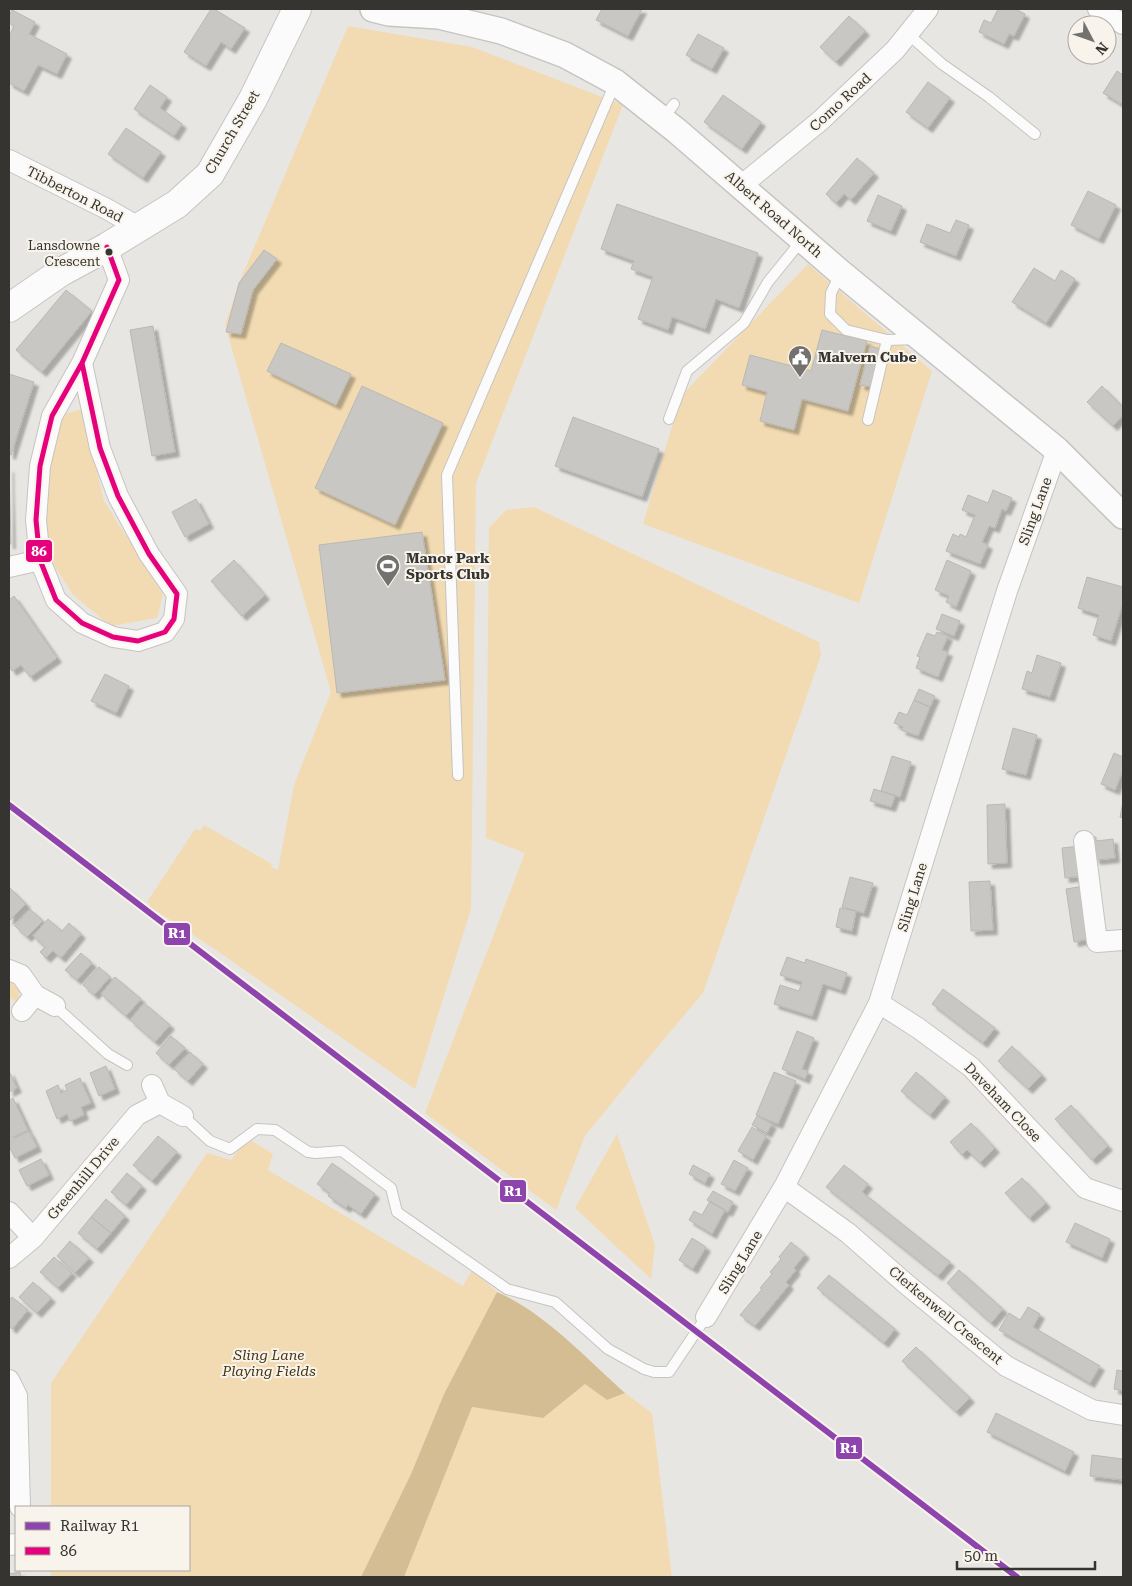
<svg xmlns="http://www.w3.org/2000/svg" width="1132" height="1586" viewBox="0 0 1132 1586" font-family="'Roboto Serif',serif">
<style>
.green{fill:#f2dbb2}
.forest{fill:#d4bd93}
.building{fill:#c9c7c4;stroke:#bab8b5;filter:url(#shadow)}
.lines{fill:none;stroke-linecap:round;stroke-linejoin:round}
.service-casing{stroke:#c6c4c1;stroke-width:12}
.minor-casing{stroke:#c6c4c1;stroke-width:22}
.tertiary-casing{stroke:#c6c4c1;stroke-width:28}
.secondary-casing{stroke:#c6c4c1;stroke-width:30}
.service{stroke:#fcfbfb;stroke-width:10}
.minor{stroke:#fcfbfb;stroke-width:20}
.tertiary{stroke:#fcfbfb;stroke-width:25}
.secondary{stroke:#fcfbfb;stroke-width:28}
.bus-1-casing{stroke:#f9f4eb;stroke-width:9}
.bus-1{stroke:#e5007d;stroke-width:5}
.rail-1-casing{stroke:#f9f4eb;stroke-width:10}
.rail-1{stroke:#8e44ad;stroke-width:6}
.bus-dot{fill:#363431;stroke:#f9f4eb;stroke-width:2}
.labels{text-anchor:middle;dominant-baseline:central;stroke-width:4;stroke-linejoin:round;paint-order:stroke}
.bus-label{font-size:13px;fill:#363431;stroke:#f9f4eb;text-anchor:end}
.street-label{font-size:14px;fill:#363431;stroke:#f9f4eb}
.poi-label{font-size:14px;font-weight:bold;fill:#363431;stroke:#f9f4eb;text-anchor:start}
.park-label{font-size:14px;font-style:italic;fill:#443312;stroke:#f9f4eb}
.line-badge{stroke:#f9f4eb;stroke-width:2}
.badge-label{font-size:14px;text-anchor:middle;font-weight:bold;fill:#fff}
</style>
<defs>
<filter id="shadow"><feDropShadow dx="4.5" dy="4.5" stdDeviation="1" flood-color="#0004"/></filter>
</defs>
<rect width="100%" height="100%" fill="#e8e6e2"/>
<!-- green -->
<path class="green" d="M348,26L472,47L623,105L476,483L471,909L415,1089L216,950L149,906L150,904L147,902L195,829L200,831L204,825L272,864L271,867L278,870L294,785L331,692L225,325L239,283Z
M808,264L932,371L859,603L643,524L681,396Z
M82,409L104,501L163,594L157,618L111,626L74,596L48,556L45,498L58,416Z
M534,507L819,642L821,655L703,993L645,1062L585,1136L556,1210L425,1113L525,853L486,838L489,528L506,510Z
M9,981L20,990L17,1002L9,998Z
M617,1134L655,1245L651,1279L575,1208Z
M252,1141L273,1154L268,1170L463,1286L472,1270L497,1292L444,1394L411,1474L361,1577H51V1570H189V1507H51V1383L207,1153L231,1160L239,1149Z
M585,1384L607,1400L625,1393L652,1413L672,1577H404L472,1407L543,1418Z"/>
<!-- forest -->
<path class="forest" d="M497,1292C544,1312 587,1359 625,1393L607,1400L585,1384L543,1418L472,1407L404,1577H361L411,1474L444,1394Z"/>
<!-- building -->
<path class="building" d="M211,9H214L245,28L231,49L221,42L206,66L184,52Z
M602,9H642L628,36L596,20Z
M998,9H1015L1025,14L1014,36L1009,34L1004,44L979,32L984,20L991,23Z
M12,10L35,22L29,34L67,54L57,74L38,65L24,91L9,83V37L14,26L9,23V16Z
M849,16L865,31L836,62L820,47Z
M698,34L724,48L712,69L686,55Z
M1117,71L1123,75V105L1103,93Z
M928,82L950,98L928,128L906,112Z
M150,85L167,97L160,108L182,124L174,136L134,109Z
M723,95L761,122L742,149L704,122Z
M126,128L161,152L143,178L108,154Z
M857,158L874,173L851,200L844,194L836,203L826,194Z
M1088,191L1116,205L1099,239L1071,225Z
M878,195L902,206L891,231L867,221Z
M617,204L758,253L739,308L716,299L705,329L672,317L668,330L638,319L653,277L631,269L634,261L601,249Z
M956,220L969,225L956,256L920,242L927,224L950,233Z
M264,250L277,259L253,290L241,334L226,332L239,283Z
M1034,268L1055,281L1061,270L1075,279L1046,323L1012,302Z
M66,290L92,311L42,372L16,350Z
M153,326L175,452L152,456L130,330Z
M822,330L867,341L848,411L802,399L794,430L760,421L767,392L742,385L750,355L811,371Z
M281,343L351,374L336,405L267,371Z
M870,346L881,349L872,387L860,385Z
M9,374L34,382L11,455L9,454Z
M362,386L443,423L395,525L315,488Z
M1102,386L1123,407V415L1113,426L1087,402Z
M573,417L659,449L642,497L555,466Z
M9,468L11,544H9Z
M993,490L1012,498L1006,511L1002,509L995,528L989,526L982,542L988,545L980,564L946,551L953,534L959,537L960,534L966,537L975,515L962,510L968,495L988,503Z
M196,499L209,524L185,537L172,512Z
M422,532L445,680L337,693L319,545Z
M234,560L265,595L242,616L211,581Z
M947,560L971,571L956,607L946,602L949,596L935,590Z
M1087,577L1123,587V603L1111,641L1093,635L1099,615L1078,608Z
M14,596L57,658L30,677L21,665L12,671L9,666V600Z
M942,614L960,621L954,636L936,629Z
M937,632L948,636L942,650L948,652L938,677L916,668L920,657L917,656L927,633L935,636Z
M1037,655L1061,663L1050,697L1022,689L1027,671L1032,673Z
M105,674L129,686L116,713L91,701Z
M919,689L935,696L930,707L914,700Z
M914,700L930,707L918,736L901,730L903,727L894,723L899,712L907,715Z
M1013,728L1037,735L1026,775L1002,769Z
M1114,753L1123,757V770L1115,790L1101,784Z
M892,756L911,762L900,797L881,791Z
M874,789L895,796L891,807L870,801Z
M1123,802V818L1120,817Z
M1005,804L1007,863L988,864L987,805Z
M1096,837V841L1113,839L1115,858L1096,860L1086,838Z
M1080,846L1083,876L1065,878L1062,848Z
M850,877L873,883L864,913L842,907Z
M990,881L993,930L971,931L969,882Z
M1084,886L1093,938L1074,942L1066,889Z
M10,888L26,904L9,921V889Z
M840,908L856,911L852,931L836,927Z
M30,909L43,921L27,937L15,926Z
M48,919L62,931L69,923L81,934L61,958L53,951L46,958L40,952L45,947L33,936Z
M81,953L92,963L77,980L65,970Z
M787,957L805,963L806,959L847,973L841,990L823,984L812,1016L774,1004L780,985L799,991L802,982L780,975Z
M99,967L110,977L94,995L83,985Z
M115,977L141,999L126,1016L101,994Z
M943,989L995,1028L983,1043L932,1004Z
M144,1003L170,1025L155,1042L130,1020Z
M797,1031L814,1038L802,1069L808,1071L805,1079L782,1069Z
M171,1036L185,1048L169,1065L156,1053Z
M1012,1046L1042,1075L1028,1089L998,1061Z
M190,1052L203,1064L188,1081L174,1069Z
M106,1066L115,1089L99,1096L90,1073Z
M9,1071L17,1088L9,1092Z
M774,1072L796,1081L778,1124L756,1115Z
M916,1072L945,1097L930,1115L901,1091Z
M80,1078L91,1103L81,1107L84,1115L70,1121L67,1114L57,1119L46,1091L58,1085L61,1093L67,1090L65,1085Z
M13,1098L28,1130L9,1139V1101Z
M1071,1105L1108,1146L1092,1160L1055,1119Z
M757,1116L772,1124L767,1133L752,1125Z
M971,1123L995,1148L980,1163L967,1150L962,1155L950,1142Z
M752,1127L766,1136L753,1160L738,1151Z
M29,1131L37,1147L15,1158L9,1146V1141Z
M158,1136L177,1152L152,1181L133,1165Z
M41,1159L49,1175L27,1186L19,1170Z
M734,1160L748,1168L735,1191L721,1184Z
M332,1163L375,1194L361,1214L348,1205L346,1208L328,1196L330,1193L317,1184Z
M693,1165L710,1174L705,1183L689,1174Z
M844,1165L868,1184L862,1192L950,1262L938,1276L826,1187Z
M127,1173L142,1186L126,1205L111,1192Z
M1022,1178L1046,1203L1029,1218L1005,1193Z
M713,1191L733,1202L728,1212L707,1200Z
M106,1199L125,1216L111,1233L91,1217Z
M710,1201L725,1210L712,1234L689,1220L694,1211L702,1215Z
M91,1217L111,1233L97,1249L78,1233Z
M1075,1223L1110,1239L1102,1258L1066,1242Z
M692,1238L706,1247L693,1269L679,1260Z
M70,1241L89,1258L75,1273L57,1256Z
M791,1242L805,1254L794,1268L796,1270L786,1282L789,1285L755,1326L740,1315L762,1289L760,1288L772,1274L770,1272L781,1259L779,1257Z
M54,1257L72,1273L58,1288L40,1272Z
M959,1270L1003,1309L991,1323L947,1283Z
M829,1275L895,1329L884,1343L817,1288Z
M33,1282L51,1298L37,1313L19,1297Z
M12,1297L28,1310L12,1329L9,1326V1301Z
M1028,1307L1040,1314L1033,1327L1100,1366L1090,1383L999,1330L1009,1313L1020,1320Z
M916,1347L970,1398L956,1412L902,1361Z
M1117,1370L1123,1371V1391L1114,1389Z
M996,1413L1074,1452L1065,1471L987,1432Z
M1092,1455L1123,1459V1480L1090,1476Z
M20,1572L21,1577H9V1574Z"/>
<g class="lines">
<!-- service casing -->
<g class="service-casing">
<path id="service" d="M908,34L942,64L989,97L1035,134
M663,119L674,104
M841,273L831,293L830,314L846,330L887,340
M669,419L687,371L744,323L768,282L802,240
M868,420L887,340L917,339
M458,775L447,475L615,83
M55,1006L108,1054L127,1065
M183,1116L210,1141L230,1149L257,1129L275,1130L308,1152L316,1153L342,1151L391,1188L397,1212L507,1289L555,1302L608,1349L644,1369L654,1372H669L706,1317"/>
</g>
<!-- minor casing -->
<g class="minor-casing">
<path id="minor" d="M1098,9L1123,24
M9,160L107,209L140,228
M742,185L820,121L895,50L928,9
M82,363L52,416L40,466L36,520L40,560L56,600L82,623L113,637L138,641L165,632L174,619L177,594L149,554L118,496L100,448L82,363L119,280L107,247
M9,567L40,560
M1084,841L1097,942L1123,940
M9,970L21,975L35,995L55,1006
M879,1003L918,1028L971,1067L1085,1188L1123,1201
M22,1011L35,995
M152,1085L160,1103
M784,1187L848,1233L905,1283L1006,1366L1092,1410L1123,1415
M9,1212L33,1238
M9,1258L33,1238L137,1115L160,1103L183,1116
M706,1317L784,1187L879,1003L1007,591L1057,450
M9,1380L17,1396L20,1507
M9,1545L16,1544"/>
</g>
<!-- tertiary casing -->
<g class="tertiary-casing">
<path id="tertiary" d="M373,9L389,13L439,16L501,31L565,55L615,82L677,131L841,273L1057,450L1123,516"/>
</g>
<!-- secondary casing -->
<g class="secondary-casing">
<path id="secondary" d="M9,308L61,272L107,247L177,204L210,174L253,99L297,9"/>
</g>
<!-- service -->
<use href="#service" class="service"/>
<!-- minor -->
<use href="#minor" class="minor"/>
<!-- tertiary -->
<use href="#tertiary" class="tertiary"/>
<!-- secondary -->
<use href="#secondary" class="secondary"/>
<!-- bus-1 casing -->
<g class="bus-1-casing">
<path id="bus-1" d="M82,363L52,416L40,466L36,520L40,560L56,600L82,623L113,637L138,641L165,632L174,619L177,594L149,554L118,496L100,448L82,363L119,280L107,247"/>
</g>
<!-- bus-1 -->
<use href="#bus-1" class="bus-1"/>
<!-- rail-1 casing -->
<g class="rail-1-casing">
<path id="rail-1" d="M9,805L1017,1577"/>
</g>
<!-- rail-1 -->
<use href="#rail-1" class="rail-1"/>
</g>
<!-- icons -->
<defs>
<g id="civic-pin" transform="scale(1.25)"><path d="M0 17L-7.5 6A9.5 9.5 0 1 1 7.5 6Z" fill="#74726f" stroke="#f9f4eb"/><path d="M-.6-6.5H3V-4.5H.6V-3L4-1V1h2V6H-6V1h2V-1L-.6-3ZM-1.2 2.5V6h2.4V2.5Z" fill="#fff"/></g>
<g id="stadium-pin" transform="scale(1.25)"><path d="M0 17L-7.5 6A9.5 9.5 0 1 1 7.5 6Z" fill="#74726f" stroke="#f9f4eb"/><path d="M0-5a6.5 5 0 1 0 0 10a6.5 5 0 1 0 0-10ZM-3.5-1.8h7v3.6h-7Z" fill="#fff"/></g>
</defs>
<g fill-rule="evenodd">
<use href="#civic-pin" x="800" y="357"/>
<use href="#stadium-pin" x="388" y="566"/>
</g>
<!-- markers -->
<circle class="bus-dot" cx="109" cy="252" r="4.5"/>
<g class="labels">
<!-- bus labels -->
<g class="bus-label">
<text x="100" y="245">Lansdowne<tspan x="100" dy="16">Crescent</tspan></text>
</g>
<!-- street labels -->
<g class="street-label">
<text transform="translate(840 102) rotate(-43)">Como Road</text>
<text transform="translate(232 132) rotate(-60)">Church Street</text>
<text transform="translate(75 194) rotate(27)">Tibberton Road</text>
<text transform="translate(774 214) rotate(41)">Albert Road North</text>
<text transform="translate(1035 511) rotate(-70)">Sling Lane</text>
<text transform="translate(912 897) rotate(-73)">Sling Lane</text>
<text transform="translate(1003 1102) rotate(46)">Daveham Close</text>
<text transform="translate(83 1178) rotate(-50)">Greenhill Drive</text>
<text transform="translate(740 1262) rotate(-59)">Sling Lane</text>
<text transform="translate(946 1315) rotate(40)">Clerkenwell Crescent</text>
</g>
<!-- poi labels -->
<g class="poi-label">
<text x="818" y="357">Malvern Cube</text>
<text x="406" y="558">Manor Park<tspan x="406" dy="16">Sports Club</tspan></text>
</g>
<!-- park labels -->
<g class="park-label">
<text x="269" y="1355">Sling Lane<tspan x="269" dy="16">Playing Fields</tspan></text>
</g>
</g>
<g class="line-badge">
<rect x="25" y="539" width="28" height="24" rx="5" fill="#e5007d"/>
<rect x="163" y="922" width="28" height="24" rx="5" fill="#8e44ad"/>
<rect x="499" y="1179" width="28" height="24" rx="5" fill="#8e44ad"/>
<rect x="835" y="1436" width="28" height="24" rx="5" fill="#8e44ad"/>
</g>
<g class="badge-label">
<text x="39" y="556">86</text>
<text x="177" y="938">R1</text>
<text x="513" y="1196">R1</text>
<text x="849" y="1453">R1</text>
</g>
<!-- border -->
<rect width="1132" height="1586" fill="none" stroke="#363431" stroke-width="20"/>
<!-- legend -->
<rect x="15" y="1506" width="175" height="65" fill="#f9f4eb" stroke="#aba7a1"/>
<rect x="25" y="1522" width="25" height="8" fill="#8e44ad" stroke="#aba7a1"/>
<text x="60" y="1531" font-size="15" fill="#363431">Railway R1</text>
<rect x="25" y="1547" width="25" height="8" fill="#e5007d" stroke="#aba7a1"/>
<text x="60" y="1556" font-size="15" fill="#363431">86</text>
<!-- north arrow -->
<g transform="translate(1092 40) rotate(131)"><circle r="24" fill="#f9f4eb" stroke="#aba7a1"/>
<path d="M0-4L9 19L0 12L-9 19Z" fill="#74726f"/>
<text y="-8" font-size="14" font-weight="bold" text-anchor="middle" fill="#363431">N</text>
</g>
<!-- scale -->
<path d="M957 1561v8h138v-8" fill="none" stroke="#363431" stroke-width="2.5"/>
<text x="964" y="1561" font-size="15" fill="#363431" stroke="#f9f4eb" stroke-width="4" paint-order="stroke">50 m</text>
</svg>
